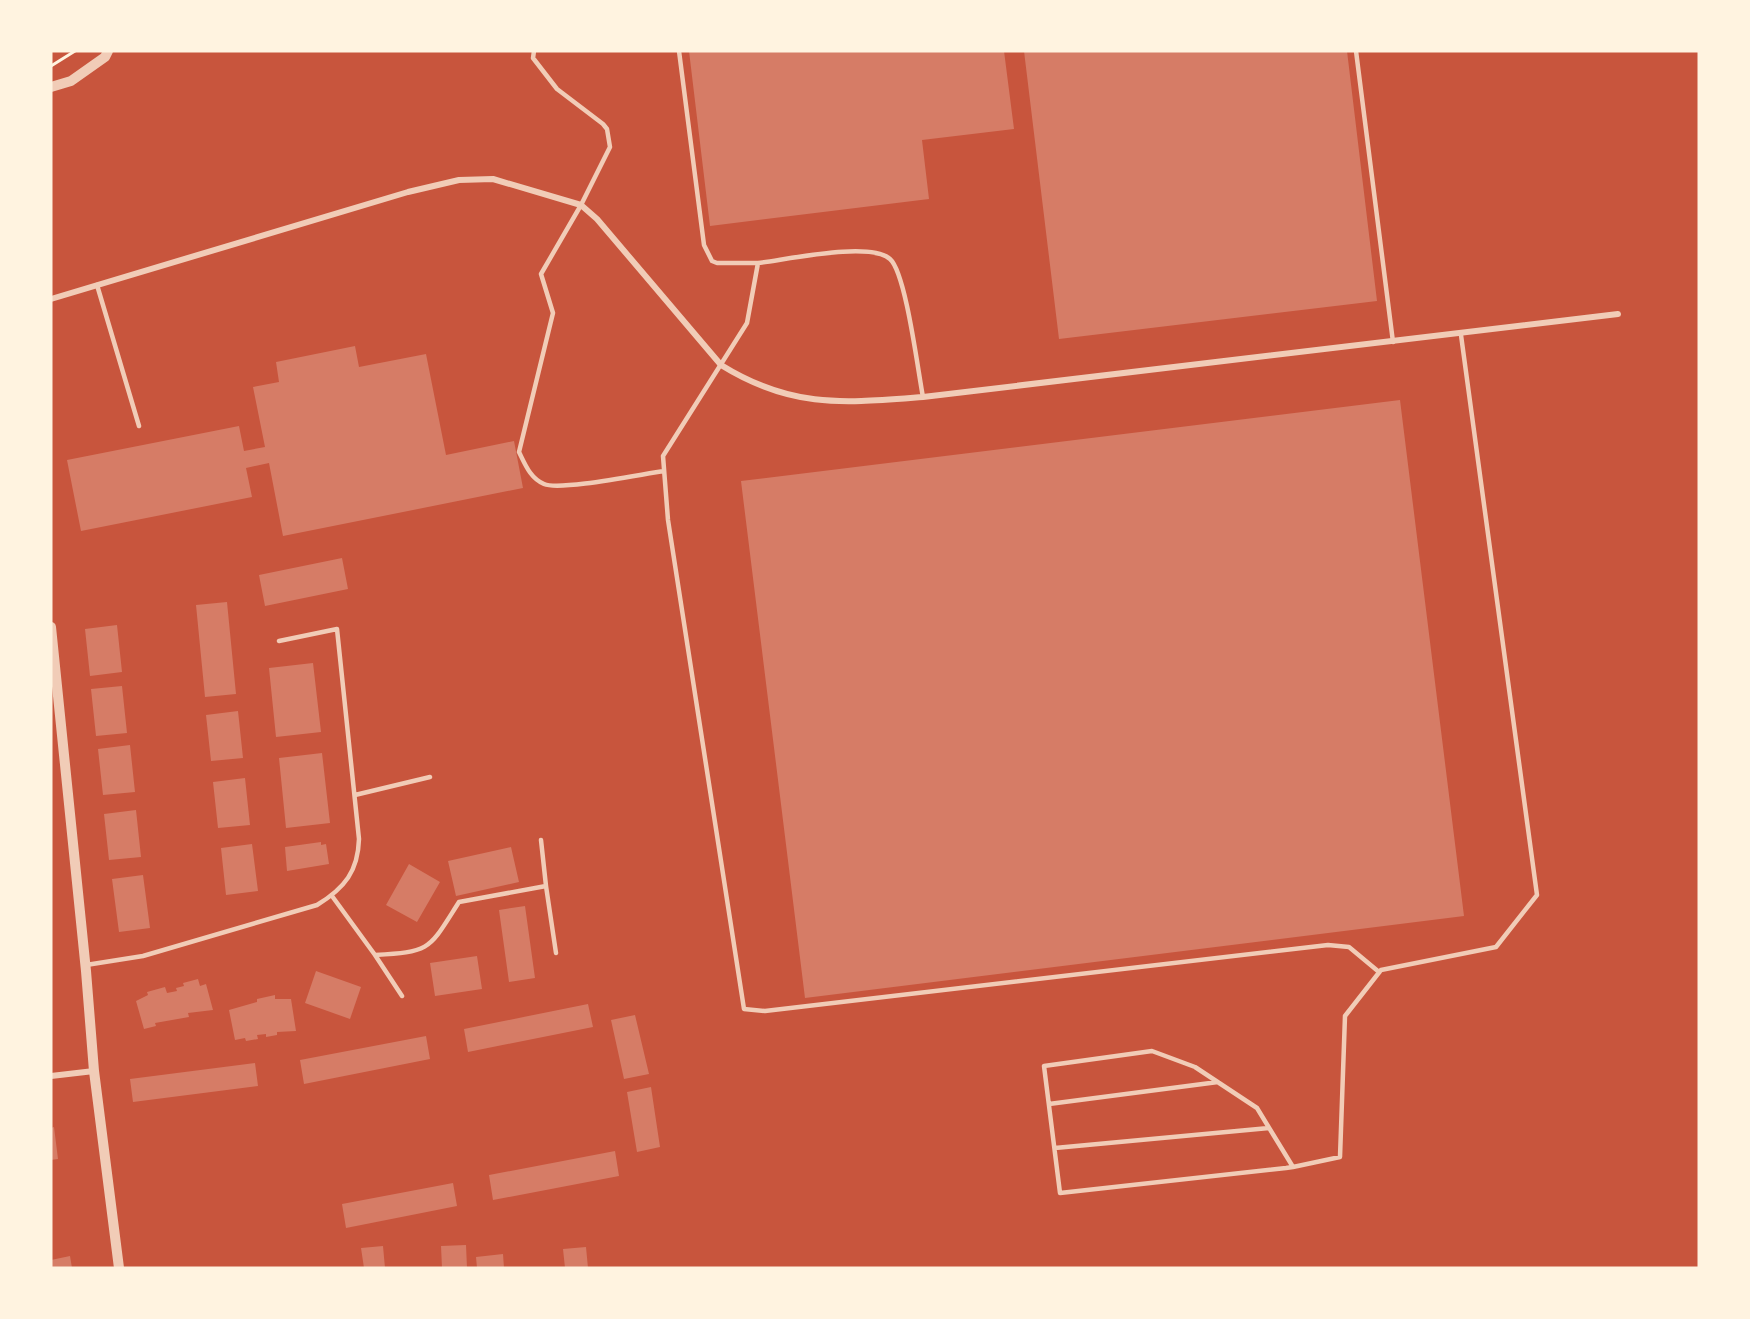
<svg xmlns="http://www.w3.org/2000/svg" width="1750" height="1319" viewBox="0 0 1750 1319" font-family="Rubik,sans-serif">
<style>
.building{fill:#d67c66}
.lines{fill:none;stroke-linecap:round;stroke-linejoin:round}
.path{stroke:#fff3e0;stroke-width:3}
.service{stroke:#f1ccb7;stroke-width:4.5}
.minor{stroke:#f1ccb7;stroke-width:6}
.tertiary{stroke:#f1ccb7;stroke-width:10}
</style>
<rect width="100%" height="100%" fill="#c8553d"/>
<!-- building -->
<path class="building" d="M689,51H1004L1014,129L922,140L929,199L710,226Z
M1024,51H1347L1377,301L1059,339Z
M355,346L359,367L426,354L446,455L514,441L523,488L283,536L269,463L246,468L252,497L81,531L67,460L239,426L244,451L265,447L253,387L279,382L276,362Z
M1400,400L1464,916L805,998L741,481Z
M342,558L348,589L265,606L259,575Z
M227,602L236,694L205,697L196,605Z
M117,625L122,672L90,676L85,629Z
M313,663L321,732L276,737L269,668Z
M122,686L127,733L96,736L91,689Z
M238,711L243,758L211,761L206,715Z
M130,745L135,792L103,795L98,749Z
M322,753L330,823L286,828L279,758Z
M245,778L250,825L218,828L213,782Z
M136,810L141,857L109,860L104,814Z
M321,842V845L326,844L329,864L287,871L285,847Z
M252,844L258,891L226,895L221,848Z
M511,847L519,882L456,896L448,861Z
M409,864L440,882L417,922L386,905Z
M143,875L150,928L119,932L112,879Z
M525,906L535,978L509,982L499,910Z
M477,956L482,989L435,996L430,963Z
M316,971L361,987L350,1019L305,1003Z
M198,979L200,986L206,984L213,1010L188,1013L189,1017L155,1023L156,1026L144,1029L136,1001L148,995L147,992L165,987L167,993L177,991L176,988L184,986L183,983Z
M275,995V999H291L296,1031L277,1032V1035L266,1037V1034L257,1035L258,1039L246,1041L245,1038L235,1040L229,1010L257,1002V999Z
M588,1004L593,1027L468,1052L464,1029Z
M635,1015L649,1074L624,1079L611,1020Z
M426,1036L430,1059L304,1084L300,1060Z
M255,1063L258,1086L133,1102L130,1079Z
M651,1087L660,1147L637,1152L627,1092Z
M54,1127L58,1159L51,1160V1128Z
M615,1151L619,1176L493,1200L489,1175Z
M453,1183L457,1206L346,1228L342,1204Z
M466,1245L467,1268H442L441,1246Z
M383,1246L385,1268H364L361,1248Z
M586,1247L588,1268H565L563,1249Z
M503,1254L504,1268H477L476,1257Z
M70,1256L72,1268H51V1260Z"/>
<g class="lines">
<!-- path -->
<path class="path" d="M51,66L75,51"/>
<!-- service -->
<path class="service" d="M534,51L533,58L557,89L603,124L607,129L610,147L581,205L541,274L553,313L519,452C525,464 530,478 544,484C560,491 642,474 664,471
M679,51L704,245L712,261L717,263H758
M1356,51L1393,342
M97,285L139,426
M923,397C918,372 906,273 890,259C870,241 785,260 758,263L747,323L663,456L668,520L744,1009L765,1011L1328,945L1349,947L1379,972
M355,795L430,777
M546,886L556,953
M332,896L375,955C432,952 429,949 459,902L546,886L541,840
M375,955L402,996
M86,965L143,956L317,905C345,888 358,871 359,839L337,629L279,641
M1049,1104L1218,1082
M1055,1148L1269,1128
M1293,1167L1257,1108L1195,1067L1152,1051L1044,1066L1060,1193L1286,1168L1293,1167L1340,1157L1345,1016L1381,970L1496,947L1537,895L1461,335"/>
<!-- minor -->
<path class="minor" d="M51,299L408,192L459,180L493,179L581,205L597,219L721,365C792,409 843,403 923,397L1618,314
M51,1076L94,1071"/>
<!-- tertiary -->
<path class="tertiary" d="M51,87L71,81L105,57L108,51
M51,627L86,971L94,1071L119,1268"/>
</g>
<!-- border -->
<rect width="1750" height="1319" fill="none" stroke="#fff3e0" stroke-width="105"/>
</svg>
